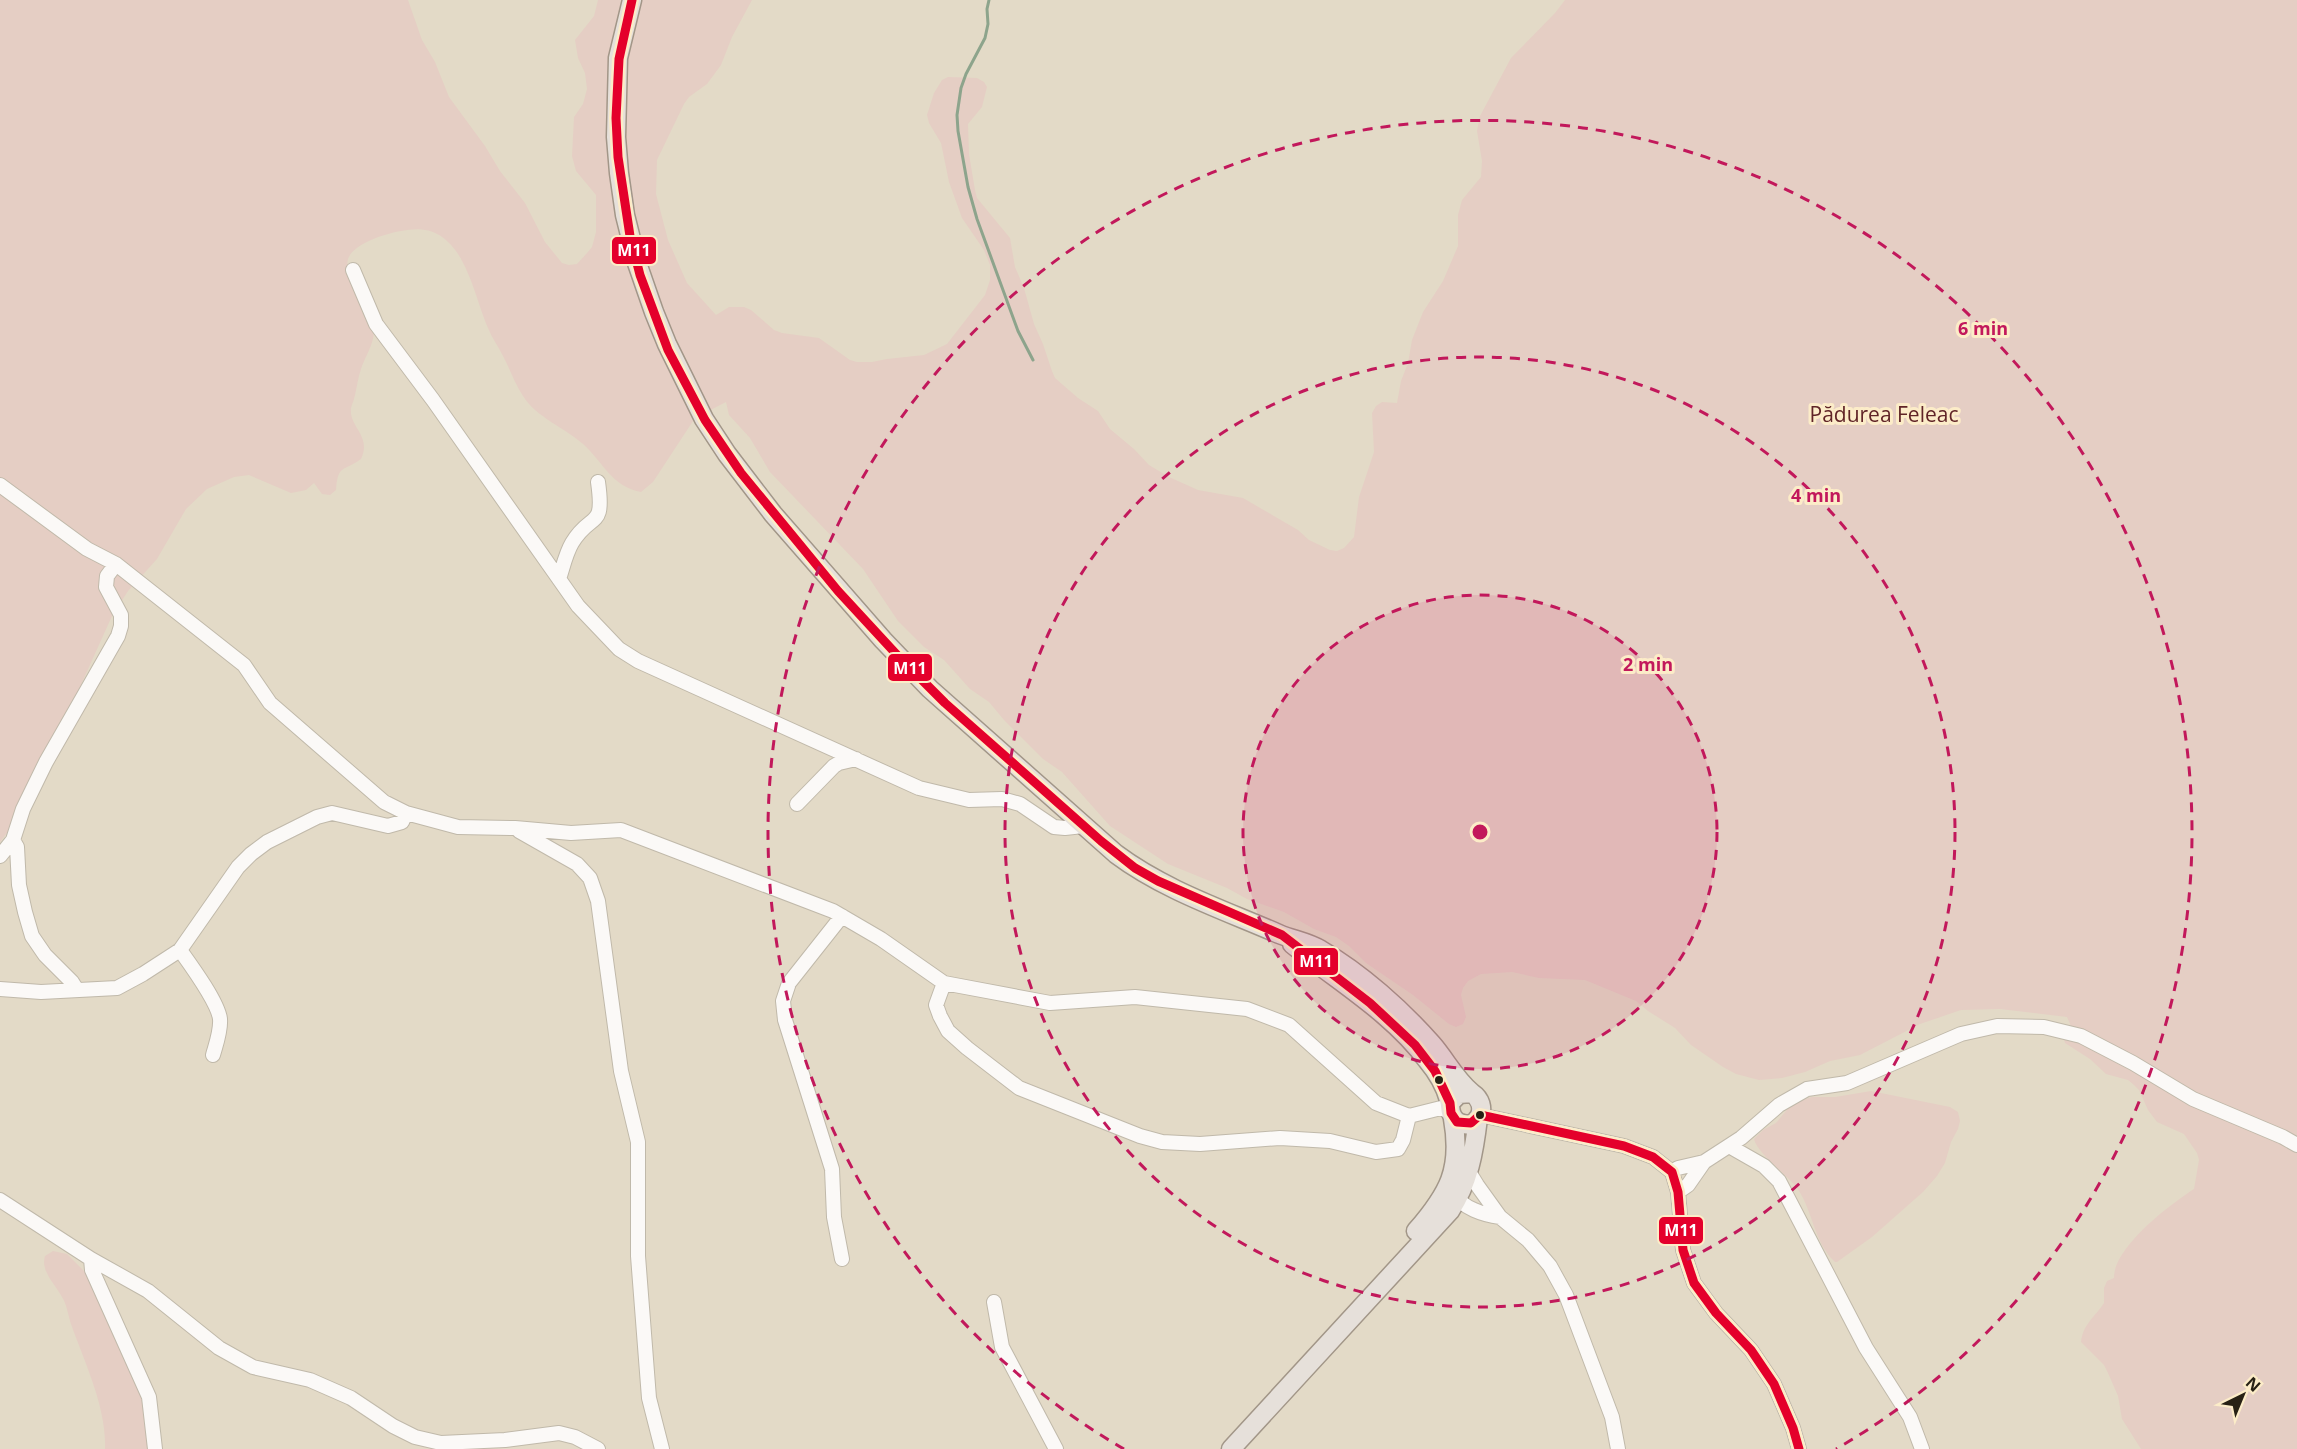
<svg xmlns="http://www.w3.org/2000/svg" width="2297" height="1449" viewBox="0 0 2297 1449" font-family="'Open Sans',sans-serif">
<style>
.green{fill:#e5cec4}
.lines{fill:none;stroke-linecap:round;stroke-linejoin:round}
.stream{stroke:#8da48c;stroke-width:3}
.minor-casing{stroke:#c0b9aa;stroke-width:16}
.major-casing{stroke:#a29688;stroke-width:21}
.minor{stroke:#fbf9f7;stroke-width:14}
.major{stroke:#e6e0da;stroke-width:18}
.bus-1-casing{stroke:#fcecc8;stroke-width:14}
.bus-1{stroke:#e4002b;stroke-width:9}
.ring{fill:none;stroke:#c2185b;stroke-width:3;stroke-dasharray:10 8}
.bus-dot{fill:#272114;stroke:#fcecc8;stroke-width:2}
.labels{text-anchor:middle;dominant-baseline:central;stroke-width:6;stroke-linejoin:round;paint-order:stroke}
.park-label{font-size:21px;fill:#602427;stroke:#fcecc8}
.centre{fill:#c2185b;stroke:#fcecc8;stroke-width:3}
.ring-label{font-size:18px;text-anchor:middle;font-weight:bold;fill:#c2185b;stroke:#fcecc8;stroke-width:6;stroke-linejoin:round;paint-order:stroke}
.line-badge{stroke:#fcecc8;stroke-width:2}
.badge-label{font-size:16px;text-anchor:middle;font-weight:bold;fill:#fff}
</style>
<rect width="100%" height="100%" fill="#e3dac7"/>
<!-- green -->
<path class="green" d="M0,0H408L422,40L435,62L449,97L485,146L500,171L525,203L545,242L562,263L569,265L577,264L587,253L592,247L596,232V195L576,171L572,156L574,117L583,104L587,89L585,73L578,58L575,40L594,16L598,0H752L732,37L721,65L707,84L689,97L684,104L657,160L656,194L668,240L687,283L716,315L729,307H744L751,310L774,330L782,333L819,338L850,360L857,362H872L887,359L924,355L947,344L985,295L990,280V265L984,250L962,218L949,182L941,143L929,123L927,115L934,93L942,80L948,77L977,78L984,82L987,87L982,107L968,124L969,154L975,190L977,198L1010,238L1015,267L1024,288L1034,324L1043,344L1052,371L1055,378L1078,398L1098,411L1110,429L1134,449L1149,465L1169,477L1198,490L1243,498L1298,530L1309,540L1330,550L1337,551L1344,548L1354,537L1359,497L1374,452L1372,413L1376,406L1382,402L1397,403L1401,381L1408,363L1412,340L1423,312L1443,281L1458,246V215L1462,200L1481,177L1482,161L1477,131L1480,116L1511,58L1555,13L1565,0H2297V1449H2141L2122,1419L2118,1396L2108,1373L2104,1365L2081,1342C2083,1324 2095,1317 2104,1303V1288L2107,1281L2114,1278C2113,1248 2169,1205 2194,1189L2199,1160L2197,1153L2184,1134L2157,1122L2148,1110L2139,1090L2134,1085L2128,1080L2106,1074L2090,1059L2065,1043L2064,1039L2074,1033L2067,1017L2000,1009L1961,1010L1920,1024L1860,1055L1830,1061L1805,1072L1782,1078L1759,1080L1736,1074L1723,1067L1691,1045L1675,1028L1648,1011L1636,1001L1585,980L1539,978L1512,972L1481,974L1468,981L1463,988L1461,995L1466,1017L1463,1024L1456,1027L1449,1024L1413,995L1366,963L1349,946L1336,937L1314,929L1284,912L1247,899L1227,888L1168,864L1110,826L1062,772L1043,759L1004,720L989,702L970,689L944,660L924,647L898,621L863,569L770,472L750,438L729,415L726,402L695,418L653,482L641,492C611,486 604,463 583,444C564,427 537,418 523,396C515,384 510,369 503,356C498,346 492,338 488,328C477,303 469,261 448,242C442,236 434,231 425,230C407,226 354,240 348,259C343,277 368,308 373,326C377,340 365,356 361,369C358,378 357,386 355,395C354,400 352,404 351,408C349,428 372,435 361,459C343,472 338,464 336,490L330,495L322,494L314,483L306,490L291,493L249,475L234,477L207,489L186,509L157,559L128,591L112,616L75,698L10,829L0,842Z
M1871,1091L1950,1107L1958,1112L1960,1121L1958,1129L1951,1142L1945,1163L1937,1176L1923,1192L1872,1237L1837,1262H1835C1813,1241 1813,1210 1797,1188C1786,1174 1757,1153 1754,1139L1763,1130L1776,1123L1791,1105L1798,1101L1812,1097H1835Z
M53,1251L67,1254L88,1275L144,1391L151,1449H105C107,1408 84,1361 71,1324C68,1315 67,1305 62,1297C56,1285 40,1271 45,1256Z"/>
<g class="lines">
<!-- stream -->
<path class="stream" d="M989,0L987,9L988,24L985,38L966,74L961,88L957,115L958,131L968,187L977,219L1018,331L1033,360"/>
<!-- minor casing -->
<g class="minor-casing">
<path id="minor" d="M353,270L376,324L433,400L578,606L619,649L638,661L919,788L969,800L1002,799L1020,804L1054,827L1065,828L1083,826
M0,485L87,549L116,564L244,665L270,703L384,802L406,813L458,827L515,828L571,833L621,830L833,911L881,939L944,983L1050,1003L1135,997L1247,1009L1289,1025L1376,1103L1409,1116L1441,1108L1451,1113
M559,579C563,567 566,553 572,543C591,511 605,531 598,482
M797,804L834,766L839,763L856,759
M519,831L577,864L590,878L598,901L621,1071L638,1142V1256L649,1398L662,1449
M13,840L17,847L19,885L25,912L32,936L45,955L72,982L77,990
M0,856L13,840L23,809L46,762L118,636L121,626V615L106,587L107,576L116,564
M180,950C190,964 218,1002 220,1019C221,1031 216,1044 213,1055
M944,983L936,1005L940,1016L948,1031L967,1048L1019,1088L1140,1136L1162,1142L1200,1144L1280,1138L1330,1141L1376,1152L1398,1149L1403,1140L1409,1116
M0,989L41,992L117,988L143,974L180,950L238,867L251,854L267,842L317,817L332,813L388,826L402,822L406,813
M1480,1115L1624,1146L1653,1157L1672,1172L1678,1192L1683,1250L1694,1283L1716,1313L1751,1350L1774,1384L1793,1428L1799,1449
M1729,1146L1764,1166L1779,1181L1866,1348L1910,1417L1922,1449
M1469,1172L1477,1185L1500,1217L1528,1240L1550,1266L1566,1295L1612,1417L1618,1449
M1672,1172L1678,1168L1704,1162L1741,1138L1779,1105L1807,1089L1847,1083L1961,1034L1997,1026L2044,1027L2081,1036L2133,1063L2193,1099L2283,1137L2297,1145
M1678,1192L1688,1185L1704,1162
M1453,1193C1462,1208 1484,1215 1500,1217
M0,1200L91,1259L148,1291L219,1348L253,1367L310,1380L351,1398L393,1426L415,1437L441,1443L505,1440L559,1433L575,1437L598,1449
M91,1259L92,1270L149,1397L155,1449
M842,1259L834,1217L832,1169L785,1020L783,1001L789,983L842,916
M994,1302L1002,1347L1056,1449"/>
</g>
<!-- major casing -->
<g class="major-casing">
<path id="major" d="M632,0L618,58L616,137L619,173L625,215L637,263L654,312L667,344L704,419L727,454L773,514L883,640L930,689L1116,854C1164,890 1224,910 1279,934C1293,940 1308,942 1321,950C1361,973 1402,1010 1432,1044C1446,1060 1455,1079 1472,1093
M1292,944C1338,982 1391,1012 1427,1060C1437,1072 1445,1085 1449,1100C1451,1106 1449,1111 1453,1117C1455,1120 1457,1122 1460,1123C1479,1131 1490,1105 1472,1093L1459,1094L1450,1103
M1416,1231C1449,1193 1462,1169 1453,1119
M1231,1449L1450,1211C1469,1182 1474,1152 1478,1118"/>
</g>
<!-- minor -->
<use href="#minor" class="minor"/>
<!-- major -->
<use href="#major" class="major"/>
<!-- bus-1 casing -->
<g class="bus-1-casing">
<path id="bus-1" d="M632,0L619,59L616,118L618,157L630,236L640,275L668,350L705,420L741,473L838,591L898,656L945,703L1101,841L1135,868L1158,881L1282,935L1370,1003L1415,1045L1435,1071L1450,1103L1451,1113L1457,1122L1471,1123L1480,1115L1624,1146L1653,1157L1672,1172L1678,1192L1683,1250L1694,1283L1716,1313L1751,1350L1774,1384L1793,1428L1799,1449"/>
</g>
<!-- bus-1 -->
<use href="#bus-1" class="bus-1"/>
</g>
<!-- distance rings -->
<circle cx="1480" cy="832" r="237" fill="#c2185b" fill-opacity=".12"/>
<g class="ring">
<circle cx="1480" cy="832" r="237"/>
<circle cx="1480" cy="832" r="475"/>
<path d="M1124 1449A712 712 0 1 1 1836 1449"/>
</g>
<!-- markers -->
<g class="bus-dot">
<circle cx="1439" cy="1080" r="5"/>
<circle cx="1480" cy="1115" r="5"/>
</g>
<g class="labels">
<!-- park labels -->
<g class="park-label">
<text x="1884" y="414">Pădurea Feleac</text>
</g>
</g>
<circle cx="1480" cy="832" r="9" class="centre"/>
<g class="ring-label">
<text x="1983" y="335">6 min</text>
<text x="1816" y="502">4 min</text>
<text x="1648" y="671">2 min</text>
</g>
<g class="line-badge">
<rect x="611" y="236" width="46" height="29" rx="6" fill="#e4002b"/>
<rect x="887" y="653" width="46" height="29" rx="6" fill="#e4002b"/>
<rect x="1293" y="947" width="46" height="29" rx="6" fill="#e4002b"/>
<rect x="1658" y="1216" width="46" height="29" rx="6" fill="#e4002b"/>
</g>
<g class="badge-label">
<text x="634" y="256">M11</text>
<text x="910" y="674">M11</text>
<text x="1316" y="967">M11</text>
<text x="1681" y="1236">M11</text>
</g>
<!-- north arrow -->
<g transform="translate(2243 1395) rotate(43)" stroke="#fcecc8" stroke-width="4.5" paint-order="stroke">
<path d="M0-4.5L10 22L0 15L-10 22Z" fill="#272114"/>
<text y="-9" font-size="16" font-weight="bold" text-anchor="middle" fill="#272114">N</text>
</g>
</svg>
